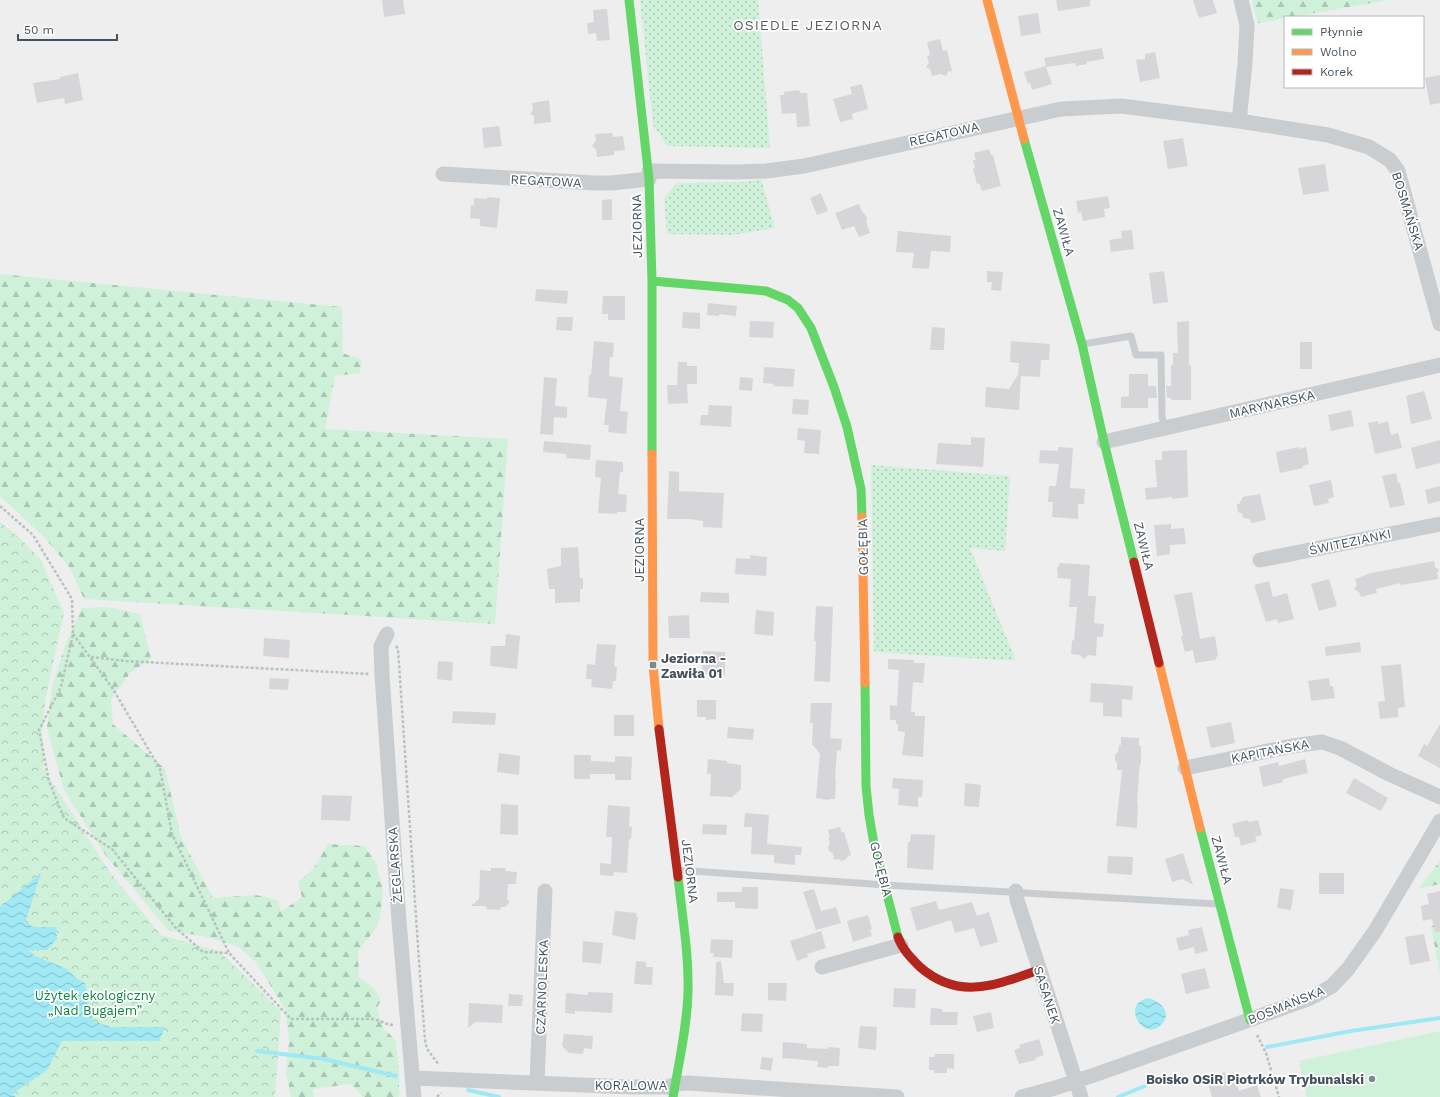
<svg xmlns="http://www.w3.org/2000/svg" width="1440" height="1097" viewBox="0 0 1440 1097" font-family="'Work Sans',sans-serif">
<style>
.grass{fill:url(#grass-dots)}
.forest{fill:url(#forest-firs)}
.park{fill:url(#park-crowns)}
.garden{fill:#cff1da}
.water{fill:url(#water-waves)}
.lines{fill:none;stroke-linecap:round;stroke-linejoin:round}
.stream{stroke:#9fe8f4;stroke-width:4}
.building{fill:#d6d6d9}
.path{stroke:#b6c4bf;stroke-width:2.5;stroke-dasharray:3 2;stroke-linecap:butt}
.lane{stroke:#cacdcf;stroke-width:7}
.street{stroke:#cacdcf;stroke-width:15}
.fast{stroke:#63d668;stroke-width:9}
.slow{stroke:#ff974d;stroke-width:9}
.jam{stroke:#b3261e;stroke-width:9}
.poi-dot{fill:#7f8990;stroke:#fff;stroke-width:1.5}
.labels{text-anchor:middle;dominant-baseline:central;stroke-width:3.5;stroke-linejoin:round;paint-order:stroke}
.street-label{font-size:13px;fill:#43525d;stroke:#fff}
.poi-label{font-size:13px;font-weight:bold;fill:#43525d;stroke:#fff;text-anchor:start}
.park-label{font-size:13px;fill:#0c8640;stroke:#fff}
.neighbourhood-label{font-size:14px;letter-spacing:1px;fill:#595e63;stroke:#fff}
</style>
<defs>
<pattern id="grass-dots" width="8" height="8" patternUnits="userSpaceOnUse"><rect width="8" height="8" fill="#cff1da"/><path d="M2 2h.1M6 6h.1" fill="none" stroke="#aac6b4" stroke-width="1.8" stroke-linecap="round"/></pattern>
<pattern id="forest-firs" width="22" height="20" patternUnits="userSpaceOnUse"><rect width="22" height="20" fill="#cff1da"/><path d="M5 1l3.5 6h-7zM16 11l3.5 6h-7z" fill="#aac6b4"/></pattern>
<pattern id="park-crowns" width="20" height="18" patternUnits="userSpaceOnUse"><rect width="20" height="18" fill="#cff1da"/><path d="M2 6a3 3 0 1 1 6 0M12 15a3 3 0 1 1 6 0" fill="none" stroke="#aac6b4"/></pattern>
<pattern id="water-waves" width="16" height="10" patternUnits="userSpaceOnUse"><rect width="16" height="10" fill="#9fe8f4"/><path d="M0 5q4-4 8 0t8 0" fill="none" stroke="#83bfc9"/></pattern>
</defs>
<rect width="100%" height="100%" fill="#efeeee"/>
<!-- grass -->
<path class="grass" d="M640,0H758L770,148L667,146L653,125Z
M761,179L775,228L733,235L667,234L664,198L677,183L745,182Z
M871,465L1010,476L1005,551L970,548L1016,661L874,652Z"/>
<!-- forest -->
<path class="forest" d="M1252,0H1389L1292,17H1285V18L1258,23Z
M0,274L342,307L343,353L362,360L360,373L335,376L325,429L508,439L495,624L84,599L70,568L44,537L0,496Z
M108,607L140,614L151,659L131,672L111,699L113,724L165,769L181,837L213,898L256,895L278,900L281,912L302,897L298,882L313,869L328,844L364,846L375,861L383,890L380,918L374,931L358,951L359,977L374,988L381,1001L377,1007L382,1026L396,1041L399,1071V1097H363L351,1084L313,1089L314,1097H291L286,1073L289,1040L285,1009L256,962L237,946L203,936L169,931L106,856L64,790L47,728L52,687L65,645L82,608Z
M1440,861V884L1418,889Z
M1440,924V974L1431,926Z"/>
<!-- park -->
<path class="park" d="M0,522L22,540L41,560L64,613L46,696L42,733L44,769L109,871L161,935L219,951L281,1011L275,1097H0Z"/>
<!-- garden -->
<path class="garden" d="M1440,1031V1097H1307L1299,1061Z"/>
<!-- water -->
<path class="water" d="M41,873L25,923L35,927H56L57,939L47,950H28L35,956L67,969L76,978L85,983L93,1021L110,1027H165L159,1041H62L47,1070L12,1094L16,1097H0V907Z
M1149,998C1161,1002 1173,1013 1161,1025C1144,1043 1119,1003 1149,998Z"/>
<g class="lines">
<!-- stream -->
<path class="stream" d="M1267,1047L1351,1031L1440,1018
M257,1051L324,1059L396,1076
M468,1090L499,1097
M1118,1097L1145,1086"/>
</g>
<!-- building -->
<path class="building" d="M382,0H403L405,14L384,17Z
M1056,0H1090V6L1058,11Z
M1193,0H1213L1217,13L1199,18Z
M607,9L610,40L597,41L596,33L588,34L587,23L594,22L593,10Z
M1038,13L1041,33L1021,36L1018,16Z
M940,39L943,51L947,50L952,71L948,72L946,76L941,74L932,76L930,69L926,67L929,63L927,56L930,55L927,42Z
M1102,48L1104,59L1086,62L1087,64L1076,66L1075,63L1046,67L1052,84L1032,90L1030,83L1028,84L1024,72L1046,66L1044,58Z
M1155,52L1160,78L1140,82L1136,60L1145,59V54Z
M78,73L83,100L65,104L64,98L37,103L33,83L60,79V77Z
M1440,75V103L1430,105L1425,78Z
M862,84L868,109L852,114L853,119L840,122L833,99L852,94L850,87Z
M799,90L800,93H807L810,126L797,127L796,113L782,114L780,95H784V92Z
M549,100L551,122L534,124V116L530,114L533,110L532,103Z
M499,126L502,146L484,148L482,128Z
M612,133L613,137L623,136L625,150L614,151V155L597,157L596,149L592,146L596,141L595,134Z
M1183,138L1188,166L1168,169L1163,141Z
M989,149L991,155H993L1001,186L982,191L979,183L977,184L973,169L975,168L973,160H976L974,153Z
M1325,164L1329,191L1303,195L1298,168Z
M821,193L828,211L817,215L810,198Z
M1108,196L1110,208L1104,209L1105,217L1083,221L1081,212L1078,213L1076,201Z
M487,197L500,198L497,228L480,226V219L470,218L471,205L474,206V198L487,199Z
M612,199V220H602V200Z
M859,204L862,212L864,213L867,218L866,221L870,233L859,237L854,226L842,230L835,213Z
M1132,230L1134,249L1111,252L1109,240L1122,238L1121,231Z
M898,231L951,236L950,252L931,251L929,269L912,268L914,253L896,252Z
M987,271L1003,272L1001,291L991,290L992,282H987Z
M1164,271L1168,302L1153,304L1149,273Z
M536,289L568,291L567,304L535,301Z
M603,296H625V320H608V314H602Z
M708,303L737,306L736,316L719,314V316L707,315Z
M683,312L700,313V329L682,328Z
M557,317H573L572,331L556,330Z
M750,321L774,322L773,338L749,337Z
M1189,321V365H1191V400H1171V398H1167L1166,386H1171V365H1173V353H1178L1177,322Z
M932,327L945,328L944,350H930Z
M594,341L614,343L613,357H610L609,376L623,378L620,411L628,412L626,434L608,432L609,425H604L607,399L588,397L589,375H591Z
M1011,341L1050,344L1049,360H1041L1040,377L1021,376L1019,410L985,407L986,387L1009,389L1018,375L1019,363L1010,362Z
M1300,342H1312V369H1300Z
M678,362H687V366H697V384H687L688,403L668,404L667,385H677Z
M764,367L795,369L793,387L773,386L774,384L763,383Z
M1129,374H1148V386H1156L1157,398H1148V408H1121V397L1129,396Z
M544,377L557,378L555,406L567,407V418L554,417L553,435L540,434Z
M740,377L753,378L752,391L739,390Z
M1424,391L1432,419L1411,424L1406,396Z
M793,399L809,400L808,415L792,414Z
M709,405L732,406L731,427L700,425L701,415H708Z
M1351,410L1354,426L1331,431L1328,415Z
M1378,421V424L1388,421L1391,435L1398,433L1402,448L1375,454L1368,423Z
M798,428L821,430L819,454L804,453L805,441L797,440Z
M971,437L985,438L983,467L936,464L938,443L971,445Z
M1440,440V463L1416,469L1411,448Z
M544,441L591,445L590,460L566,458V454L543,452Z
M1058,447L1073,448L1070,488L1085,489L1084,504H1078V519L1052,517L1053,502H1048L1049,486H1056L1059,464L1039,463L1040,450L1058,451Z
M1299,447V449L1306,447L1309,464L1303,466V468L1280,473L1276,452Z
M1187,450L1188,497L1172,499V497L1146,500L1145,488L1157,487L1155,460H1162V451Z
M596,460L623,462V472H620L618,494L627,495L626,512H617V514L598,513L601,478L595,477Z
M669,471L679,472V491L724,493L722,528L703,527V521L689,519H667Z
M1396,473L1398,483H1400L1405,505L1390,508L1382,476Z
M1331,480L1334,497L1328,499L1329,503L1314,506L1309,485Z
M1440,486V501L1428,504L1425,490Z
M1260,494L1266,520L1251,523L1250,519L1243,518L1242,514L1238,512L1237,504H1239L1243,497Z
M1171,524V529L1184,528L1186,544L1170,545V554L1157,556L1154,525Z
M578,547L580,578H583V589H580V602L555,603V589H549L547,569L561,566V548Z
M750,555L767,557L766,576L735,574L736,558L750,559Z
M1434,561L1435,567L1439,570L1437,573L1438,579L1401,585L1400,583L1376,589L1377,593L1361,597L1359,592L1354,589L1357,585L1355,579L1371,573Z
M1059,563L1090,565L1088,596H1096L1094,623L1104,624L1103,637H1097L1096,656L1088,655L1084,659L1080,655L1071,654L1072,640L1074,641L1077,607H1069L1071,579L1058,578L1057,568L1059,566Z
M1329,579L1337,606L1319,611L1311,584Z
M1269,581L1273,597L1287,593L1294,619L1278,623L1277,619L1266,622L1254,585Z
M701,592L729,593V603L700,602Z
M1192,592L1200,639L1215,636L1218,655L1215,660L1195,663L1193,650L1185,652L1181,637L1183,636L1174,595Z
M816,606L833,607L830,682L814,681L816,641H814Z
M756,610L774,612L773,636L754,634Z
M689,615L690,638H669L668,616Z
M506,634L520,636L517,669L490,666L491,646H505Z
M264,638L290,640L289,658L263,656Z
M1360,642L1361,652L1326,656L1325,647Z
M597,644L616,645L614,666L617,667L616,681H613L612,689L591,687L592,679H586L587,664L595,665Z
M703,651L725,652V675L716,674L712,677L710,674H702Z
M888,659L914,660V663H925L923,683L913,682L911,712H915V716H925L923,757L902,755L905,732L898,731V724H896V720H890V705L897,706L899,670L888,669Z
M438,661L453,662L452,681L437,679Z
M1401,664L1405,707L1398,708V717L1380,719L1378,702L1385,701L1381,666Z
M270,678L289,679L288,690L269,689Z
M1329,678L1330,686H1333L1335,698L1311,701L1308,681Z
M1091,683L1133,686L1132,700L1122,699V717L1103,716V703L1090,702Z
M697,700H716V719L706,720V717H697Z
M811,703H832L830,738L842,739L841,751L837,750L835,780H836L835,799H830L828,800L816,798L820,754L812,744L813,723H810Z
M453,711L496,713L495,725L452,723Z
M614,715H634V736H614Z
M1231,722L1235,743L1211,748L1206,727Z
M1440,724V768L1418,756L1424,744L1427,746Z
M728,727L754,729L753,740L727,738Z
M1121,737L1139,738V746H1141V764H1140L1139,772L1137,803H1138L1137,828L1116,826L1122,770H1117V763L1115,760V755L1118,752L1119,745H1121Z
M499,753L520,756L519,775L497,772Z
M574,755H591V761L615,762V756L632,757L631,780H615V774H590V779H574Z
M708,759L727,761V763L741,765V789L732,797L710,796L711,774H707Z
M1305,759L1308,773L1283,779V782L1263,787L1259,767L1278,762L1279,766Z
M893,778L923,780L922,797H918V807L898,805L899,789L892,788Z
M1354,778L1388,798L1381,811L1346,793Z
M965,783L981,785L979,807L964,806Z
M322,795L352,796L350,821L321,820Z
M501,804L518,805V835L500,834Z
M608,805L630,807L629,826L632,827L631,839H629L627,873L614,872L613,876L600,875V863L611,864L612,837H606Z
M745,813L769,815L767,844L802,847L801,855H795V865L774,863V855L751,854L752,827H744Z
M1248,820L1249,822L1258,820L1262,835L1255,837L1257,841L1241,846L1239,837H1235L1232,824Z
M703,824L727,825L726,835L702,834Z
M840,827L842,833L844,832L851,855L848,856L846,859L842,861L838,859L834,860L833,853L829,851L828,847L830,843L828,837H830L828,830Z
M911,834L935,835L933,870L907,868L908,842H910Z
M1183,853L1193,885L1182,879L1172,882L1165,859Z
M1108,856L1133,857L1132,875L1107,873Z
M491,868H506L505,871L517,872L516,884H508L507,899L510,902L505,907H501L500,910L486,909V906H471L479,899L480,870L491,871Z
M1319,873H1344V894H1319Z
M742,887H758V909L735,908V902H717V892H742Z
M1280,888L1294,890L1291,910L1277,908Z
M814,889L821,911L836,907L841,923L816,930L803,892Z
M1440,891V932H1435L1432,919L1423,921L1421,906L1429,904L1427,894Z
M936,901L939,910L972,902L977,916L989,912L998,942L980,947L974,928L955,933L951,920L917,931L910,908Z
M615,911L637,913L636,917H638L635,940L612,935Z
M868,915L872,929L870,930L872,936L853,942L847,921Z
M1202,927L1208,951L1195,954L1194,947L1179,951L1176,938L1189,935L1188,930Z
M821,931L826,948L807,954L808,957L797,961L790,941Z
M1424,934L1430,961L1410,965L1405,937Z
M711,939L733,940L732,958L713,957L714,953H710Z
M583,941L603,943L601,964L582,962Z
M636,961L646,962V967H653L652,985L634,984Z
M721,961L724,983H734L733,996L715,995L716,962Z
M1205,968L1210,988L1186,994L1181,974Z
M768,983H787L786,1001L768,1000Z
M894,988L916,989L915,1008L893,1007Z
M588,992L613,993L612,1013L575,1011V1014L565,1013L566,993L588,995Z
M509,994L523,995L522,1006H508Z
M469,1003L503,1005L502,1023L475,1022L468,1028Z
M931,1008L942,1009V1012H958L957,1025H930Z
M991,1012L994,1028L977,1032L973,1016Z
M742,1013L763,1014L762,1032L741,1031Z
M860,1026L877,1027L876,1050L858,1048Z
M564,1034L593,1036L592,1049L584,1048L583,1054L569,1053L562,1046Z
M1039,1039L1044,1055L1035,1058L1036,1060L1019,1064L1014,1050L1020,1048L1019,1045Z
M783,1042L807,1044V1048L828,1049V1047L840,1048L839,1066H828V1068L817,1067L818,1061L782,1058Z
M935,1054H954V1069L947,1068V1073H934V1070H929V1057H934Z
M762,1057L773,1058L771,1071L760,1069Z
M1225,1072L1226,1075L1233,1072L1239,1091L1257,1085L1261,1097H1212L1207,1080L1215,1077V1075Z"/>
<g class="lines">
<!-- path -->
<path class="path" d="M0,506L33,535L72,599L73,634L61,687L39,730L49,781L64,818L112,849L175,927L203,952L229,953L291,1019H374L390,1025L395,1024
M73,634L113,689L160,769L172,834L229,953
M396,646L398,649L420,976L425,1040L427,1049L439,1065
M91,657L125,661L369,674
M1257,1035L1266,1053L1279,1097
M437,1097L441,1093"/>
<!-- lane -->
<path class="lane" d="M1083,344L1131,336L1136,355H1161L1162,417L1165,428
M679,870L885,885L1218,904"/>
<!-- street -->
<path class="street" d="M1239,121L1245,64L1247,25L1241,0
M649,171L737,172L766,171L804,166L1061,109L1121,106L1239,121L1328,135L1369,147L1390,160L1398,171L1440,324
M443,174L594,183H612L649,179
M1104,442L1440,365
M1260,560L1440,524
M387,634L381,646L382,675L399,921L414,1097
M1185,768L1292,746L1322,742L1340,748L1389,774L1440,797
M1016,891L1017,900L1081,1097
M822,967L901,945
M413,1078L631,1087H669L676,1084L687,1083L897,1097
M537,1082L545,891
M1022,1097L1055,1088L1097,1074L1308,999L1316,995L1332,986L1348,969L1375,931L1440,821"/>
<!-- fast -->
<path class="fast" d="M629,0L649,179L652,281V454
M1024,139L1082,344L1104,442L1134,562
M652,281L766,291L788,300L798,308L811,328L834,387L847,427L861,489L862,517
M865,683L866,786L869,815L874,844L898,937
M1200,828L1250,1020
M673,1097C679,1062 687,1027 688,992C689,953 682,915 678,877"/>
<!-- slow -->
<path class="slow" d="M987,0L1024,139
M652,454L653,665L659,729
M862,517L865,683
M1159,663L1200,828"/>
<!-- jam -->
<path class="jam" d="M1134,562L1159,663
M659,729L678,877
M898,937C902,949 911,958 920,967C959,1001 996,985 1039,970"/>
</g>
<!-- markers -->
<g class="poi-dot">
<rect x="649" y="661" width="8" height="8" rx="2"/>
<circle cx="1372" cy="1079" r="4"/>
</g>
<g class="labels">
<!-- street labels -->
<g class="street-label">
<text transform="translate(944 134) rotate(-13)">REGATOWA</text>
<text transform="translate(546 181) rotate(3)">REGATOWA</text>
<text transform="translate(1408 211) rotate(73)">BOSMAŃSKA</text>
<text transform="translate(637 226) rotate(-91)">JEZIORNA</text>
<text transform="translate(1064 232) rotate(74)">ZAWIŁA</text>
<text transform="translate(1272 404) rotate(-13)">MARYNARSKA</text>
<text transform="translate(1350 542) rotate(-12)">ŚWITEZIANKI</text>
<text transform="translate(1144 546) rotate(76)">ZAWIŁA</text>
<text transform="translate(863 547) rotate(-91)">GOŁĘBIA</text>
<text transform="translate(639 550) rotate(-90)">JEZIORNA</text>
<text transform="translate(1270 751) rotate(-11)">KAPITAŃSKA</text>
<text transform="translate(1222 860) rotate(75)">ZAWIŁA</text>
<text transform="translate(395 865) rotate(-94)">ŻEGLARSKA</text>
<text transform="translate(881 869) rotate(76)">GOŁĘBIA</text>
<text transform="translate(690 871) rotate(83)">JEZIORNA</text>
<text transform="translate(542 987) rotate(-88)">CZARNOLESKA</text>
<text transform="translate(1047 995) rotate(72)">SASANEK</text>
<text transform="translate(1286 1005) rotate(-22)">BOSMAŃSKA</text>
<text x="631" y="1085">KORALOWA</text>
</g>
<!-- poi labels -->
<g class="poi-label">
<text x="661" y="658">Jeziorna -<tspan x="661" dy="15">Zawiła 01</tspan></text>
<text x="1364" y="1079" text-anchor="end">Boisko OSiR Piotrków Trybunalski</text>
</g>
<!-- park labels -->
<g class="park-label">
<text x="95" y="995">Użytek ekologiczny<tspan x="95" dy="15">„Nad Bugajem”</tspan></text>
</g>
<!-- neighbourhood labels -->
<g class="neighbourhood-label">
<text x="808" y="25">OSIEDLE JEZIORNA</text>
</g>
</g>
<!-- legend -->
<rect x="1284" y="16" width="140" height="72" fill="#ffffff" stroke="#b4babe"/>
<rect x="1292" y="29" width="20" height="6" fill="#63d668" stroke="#b4babe"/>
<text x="1320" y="36" font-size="12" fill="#43525d">Płynnie</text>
<rect x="1292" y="49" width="20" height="6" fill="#ff974d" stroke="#b4babe"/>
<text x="1320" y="56" font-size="12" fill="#43525d">Wolno</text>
<rect x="1292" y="69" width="20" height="6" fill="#b3261e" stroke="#b4babe"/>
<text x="1320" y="76" font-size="12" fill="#43525d">Korek</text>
<!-- scale -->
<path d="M18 34v6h99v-6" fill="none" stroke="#43525d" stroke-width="2"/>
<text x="24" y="34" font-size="12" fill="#43525d" stroke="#ffffff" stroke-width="3" paint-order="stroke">50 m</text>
</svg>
